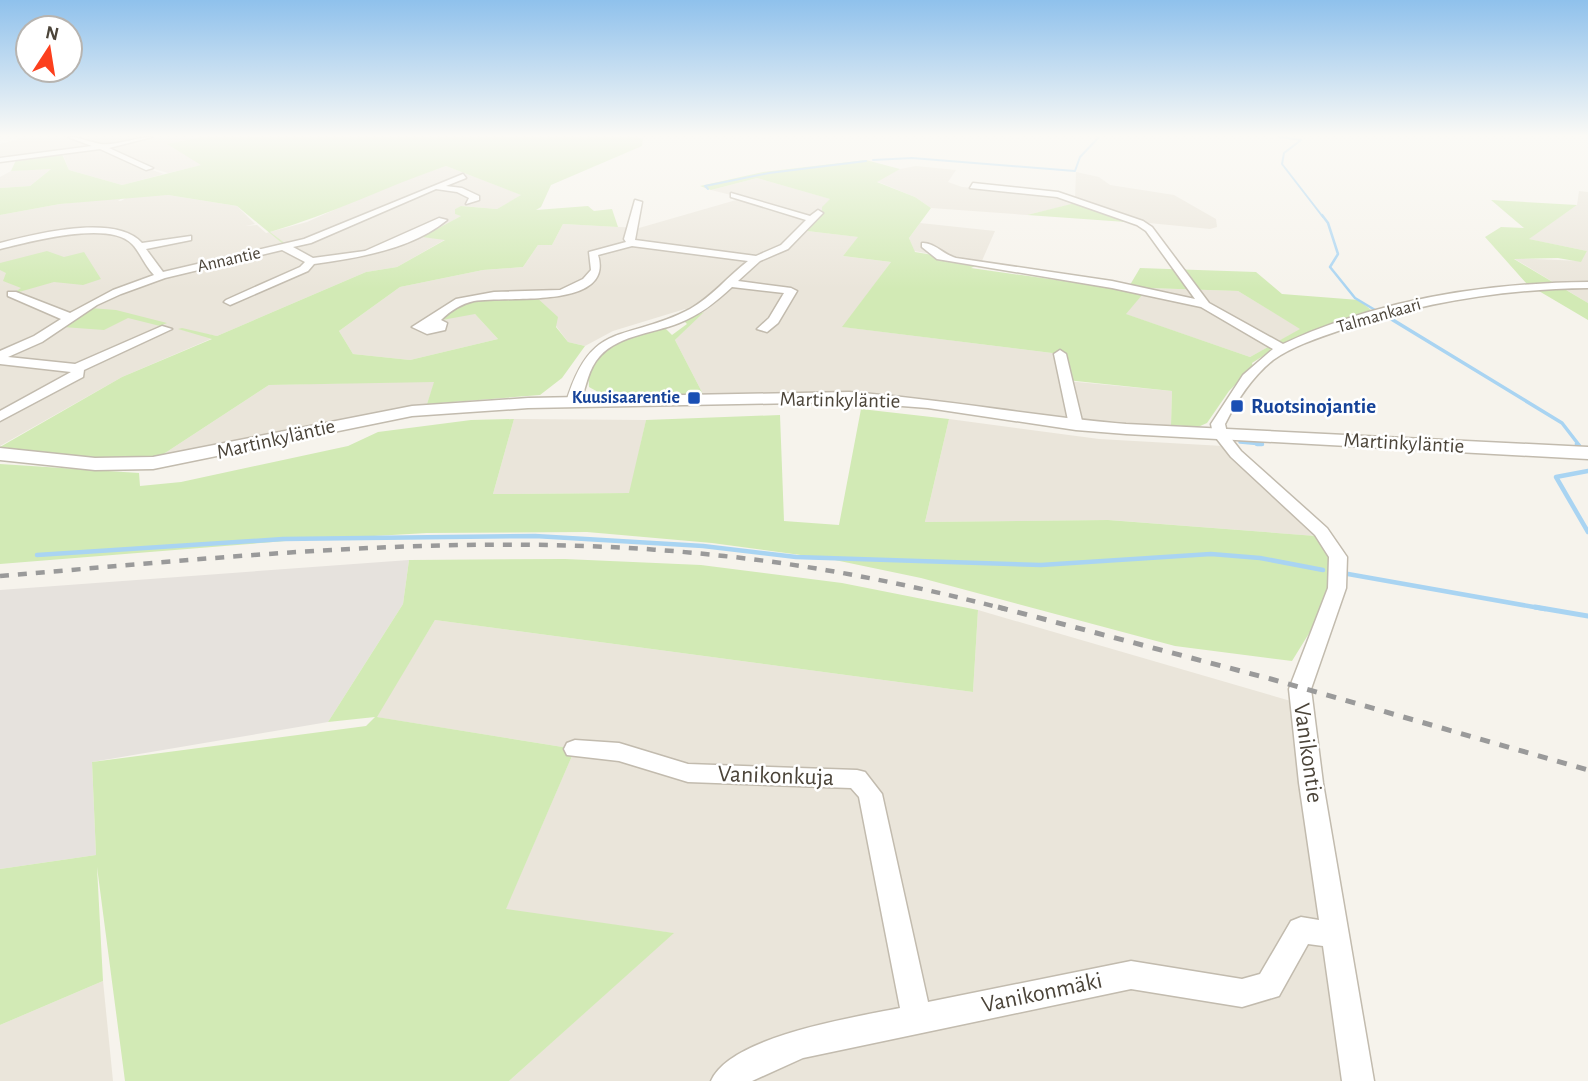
<svg xmlns="http://www.w3.org/2000/svg" width="1588" height="1081" viewBox="0 0 1588 1081" font-family="'Alegreya Sans',sans-serif">
<style>
.residential{fill:#eae5da}
.industrial{fill:#e6e2dd}
.green{fill:#d2eab5;fill-rule:evenodd}
.lines{fill:none;stroke-linecap:round;stroke-linejoin:round}
.stream-far4{stroke:#a9d4f2;stroke-width:2}
.stream-far3{stroke:#a9d4f2;stroke-width:2.5}
.stream-far2{stroke:#a9d4f2;stroke-width:3.5}
.stream-far1{stroke:#a9d4f2;stroke-width:4.5}
.stream{stroke:#a9d4f2;stroke-width:5}
.minor-casing{stroke:#c2bbae;stroke-width:3}
.tertiary-casing{stroke:#c2bbae;stroke-width:3}
.minor{fill:#fff;fill-rule:evenodd}
.tertiary{fill:#fff;fill-rule:evenodd}
.rail-far1{stroke:#9a9a9a;stroke-width:4.5;stroke-dasharray:9 9;stroke-linecap:butt}
.rail{stroke:#9a9a9a;stroke-width:5;stroke-dasharray:10 10;stroke-linecap:butt}
.transit-dot{fill:#1a4fb4;stroke:#fff;stroke-width:2.5}
.labels{text-anchor:middle;dominant-baseline:central;stroke-width:5;stroke-linejoin:round;paint-order:stroke}
.far-street-label{font-size:18px;fill:#4b4439;stroke:#fff}
.far-transit-label{font-size:18px;font-weight:bold;fill:#164399;stroke:#fff;text-anchor:end}
.street-label{font-size:21px;fill:#4b4439;stroke:#fff}
.transit-label{font-size:21px;font-weight:bold;fill:#164399;stroke:#fff;text-anchor:start}
.near-street-label{font-size:24px;fill:#4b4439;stroke:#fff}
</style>
<rect width="100%" height="100%" fill="#f6f3ec"/>
<!-- residential -->
<path class="residential" d="M26,137H201L168,144L203,165L168,173L151,168L149,169L164,174L122,185L69,170L62,152L0,156V144Z
M446,166L522,195L497,209L462,206L455,209V214L463,215L423,237L446,239L397,267L366,272L217,336L179,329L213,338L122,377L0,446V215L60,204L123,197L118,201H121L129,196L168,195L237,206L255,224L246,226L257,225L266,233L307,222L388,186Z
M916,166L956,170L948,182L962,187L1056,195L1077,203L1027,215L931,208L915,197L876,181L900,169Z
M52,168L30,186L0,188V177L11,171Z
M1076,172L1099,177L1110,185L1174,195L1216,219L1217,227L1210,229L1149,223L1083,202L1075,199Z
M757,178L831,199L807,231L859,237L843,256L891,262L843,327L1060,354L1067,381L1172,391L1171,425L1138,426L928,403L704,396L675,340L703,312L685,309L613,331L585,346L568,342L556,326L475,314L498,339L410,360L353,354L339,331L400,287L483,270L523,267L538,245H552L563,224L639,228L743,198L711,190Z
M1579,191L1588,192V303L1513,258L1581,261L1587,251L1528,239L1577,205Z
M920,223L995,231L981,263L914,251L909,238Z
M1148,288L1238,291L1301,329L1250,357L1125,314Z
M435,381L427,404L382,411L205,450L162,455L269,385Z
M514,419L646,420L630,493L493,494Z
M949,419L1099,439L1223,446L1316,536L1109,520L925,522Z
M978,610L1301,704L1358,1081H509L673,933L505,910L575,749L376,717L435,620L973,692Z
M103,981L113,1081H0V1025Z"/>
<!-- industrial -->
<path class="industrial" d="M409,560L403,604L328,722L92,762L96,855L0,869V590Z"/>
<!-- green -->
<path class="green" d="M201,137H636L643,139L642,146L551,185L541,207L536,210L588,206L594,211L612,209L618,227L563,224L552,245H538L523,267L483,270L400,287L339,331L353,354L410,360L498,339L475,314L442,320L441,318C465,296 505,295 535,296L558,317L556,327L568,342L585,346L562,378L540,395L427,404L434,382L269,385L162,455L151,457L104,459L0,447L122,377L212,339L178,329L182,328L217,336L366,272L397,267L445,240L422,237L461,216L455,214V209L461,206L497,209L521,195L446,166C387,186 330,215 270,232L286,244H283L237,206L168,195L60,204L0,215V188L30,186L51,169L11,171L16,160L62,154L69,170L122,185L201,165L167,144Z
M866,160L900,169L877,182L915,197L931,208L909,238L915,252L981,263L971,268L1127,290L1140,268L1256,272L1282,294L1359,300L1377,315L1277,347L1252,363L1253,367L1229,391L1207,423L1198,427L1171,425L1172,391L1066,380L1060,354L842,327L891,262L843,256L858,237L807,231L822,214V207L830,199L757,178L711,190L700,186L763,172ZM1148,288L1238,291L1300,329L1250,357L1126,314Z
M1491,200L1577,205L1529,239L1587,251L1581,262L1558,258L1514,259L1588,303V320L1527,284L1485,237L1501,227L1524,228Z
M1079,202L1140,223L1027,215Z
M47,251L64,257L84,252L101,279L83,285L54,282L12,294L21,288L3,281L6,273L0,270V263Z
M90,308L116,310L167,323L160,326L128,318L104,330L63,327Z
M704,312L675,340L704,396L609,398L589,387C585,346 633,336 663,326L672,335L687,324L683,320Z
M861,409L949,419L925,522L1108,520L1316,536L1338,557L1337,588L1292,661L1175,646L921,578L830,559L712,543L587,532L427,533L286,541L0,564V464L139,473L140,486L181,482L348,446L378,432L471,420L514,419L493,494L629,493L646,420L780,415L784,521L839,525Z
M565,559L701,565L842,583L978,610L973,692L435,620L377,717L575,749L506,909L674,933L509,1081H125L97,867L103,981L0,1025V869L96,855L92,762L366,726L375,717L328,722L403,604L409,560Z"/>
<g class="lines">
<!-- stream-far4 -->
<path class="stream-far4" d="M1280,137L1301,140L1284,153L1282,164L1323,217
M873,160L912,158L1075,171L1080,157L1099,137
M708,189L705,186L769,173L866,161"/>
<!-- stream-far3 -->
<path class="stream-far3" d="M1322,215L1328,223L1338,254L1330,267L1355,298L1375,310"/>
<!-- stream-far2 -->
<path class="stream-far2" d="M1388,317L1562,423L1579,445
M1240,442L1262,444"/>
<!-- stream-far1 -->
<path class="stream-far1" d="M1257,444H1262
M1577,444L1580,447
M1588,471L1556,477L1588,532
M37,555L283,539L535,536L703,546L796,557L1041,565L1211,554L1260,558L1323,570
M1348,574L1545,609"/>
<!-- stream -->
<path class="stream" d="M1535,607L1588,616"/>
<!-- minor casing -->
<g class="minor-casing">
<path id="minor" d="M68,137C80,137 89,142 101,144C114,146 137,137 152,137L109,148L153,168L146,170L100,149L0,162V158L92,146Z
M463,174L466,178L446,186L462,188L479,196V200L466,204L469,198L457,192L436,189L311,243L293,247L313,258L365,251L439,218L447,220C412,249 358,258 314,264L308,271L230,305L224,302L226,300L300,267L305,262L282,250L165,278L121,294L97,305L42,342L8,357L75,364L162,326L172,329L84,370L83,377L0,421V411L71,372L0,364V351L34,336L61,319L8,296V292H16L70,313L113,290L154,275C145,266 140,252 132,244C109,220 29,242 0,249V243C34,234 116,213 142,243L191,236V240L146,249L163,272L304,239Z
M973,183L1058,192L1143,221L1152,227L1209,303L1283,344C1377,300 1485,283 1588,282V288C1503,289 1422,302 1341,330C1318,338 1293,346 1273,360C1252,377 1237,400 1225,424L1227,433L1241,451L1327,528L1347,557L1346,588L1311,689L1323,783L1374,1081H1342L1323,946L1308,944L1279,996L1242,1007L1131,989L803,1058L752,1081H711C730,1036 856,1017 900,1008L859,797L851,788L688,782L619,761L567,755L564,749L567,743L575,740L619,743L688,764L857,770L865,772L882,794L928,1002L1131,961L1242,979L1260,974L1291,921L1301,917L1319,920L1299,783L1289,689L1328,588L1329,557L1315,535L1231,457L1213,434L1211,424L1243,375L1273,349L1201,307L1112,288L937,259L922,247V243C934,242 944,255 956,258L1112,281L1195,299L1146,231L1137,225L1057,197L970,188Z
M731,193L810,216L818,210L823,213L788,249L760,261L738,281L791,288L797,291L778,323L767,332L757,329L769,318L784,293L732,287C716,302 700,315 679,323C652,334 614,335 596,361C586,375 586,392 578,406H568L566,403C591,318 625,343 690,309C712,297 728,276 748,261L632,246L598,255C615,311 503,295 474,301C461,304 451,310 441,320L447,323L445,330L427,334L412,327L456,299L494,292L560,290L583,279L591,270L589,252L626,242L624,239L635,200L642,202L635,240L756,256L781,245L806,220L731,197Z
M1060,350L1066,354L1083,425L1076,429L1069,425L1054,354Z"/>
</g>
<!-- tertiary casing -->
<g class="tertiary-casing">
<path id="tertiary" d="M849,392C942,399 1033,416 1126,424L1588,447V459L1126,434L1076,430L928,408L849,402L528,408L412,416L153,469L95,470L0,460V448L95,458L153,457L412,406L528,398Z"/>
</g>
<!-- minor -->
<use href="#minor" class="minor"/>
<!-- tertiary -->
<use href="#tertiary" class="tertiary"/>
<!-- rail-far1 -->
<path class="rail-far1" d="M0,576C240,556 484,529 724,556C819,566 912,585 1005,609"/>
<!-- rail -->
<path class="rail" d="M998,607L1271,679L1588,770"/>
</g>
<!-- sky -->
<linearGradient id="sky" x2="0" y2="1"><stop stop-color="#8fc1ec"/><stop offset="0.47" stop-color="#fbfaf6"/><stop offset="1" stop-color="#fbfaf6" stop-opacity="0"/></linearGradient>
<rect width="1588" height="289" fill="url(#sky)"/>
<!-- markers -->
<g class="transit-dot">
<rect x="687" y="391" width="14" height="14" rx="3.5"/>
<rect x="1230" y="399" width="14" height="14" rx="3.5"/>
</g>
<g class="labels">
<!-- far-street labels -->
<g class="far-street-label">
<text transform="translate(229 260) rotate(-13)">Annantie</text>
<text transform="translate(1379 316) rotate(-16)">Talmankaari</text>
</g>
<!-- far-transit labels -->
<g class="far-transit-label">
<text x="680" y="398">Kuusisaarentie</text>
</g>
<!-- street labels -->
<g class="street-label">
<text transform="translate(840 400) rotate(1)">Martinkyläntie</text>
<text transform="translate(276 439) rotate(-13)">Martinkyläntie</text>
<text transform="translate(1404 443) rotate(3)">Martinkyläntie</text>
</g>
<!-- transit labels -->
<g class="transit-label">
<text x="1251" y="406">Ruotsinojantie</text>
</g>
<!-- near-street labels -->
<g class="near-street-label">
<text transform="translate(1308 753) rotate(82)">Vanikontie</text>
<text transform="translate(776 776) rotate(2)">Vanikonkuja</text>
<text transform="translate(1042 993) rotate(-12)">Vanikonmäki</text>
</g>
</g>
<!-- north arrow -->
<g transform="translate(49 49) rotate(12)"><circle r="33" fill="#ffffff" stroke="#b7b4b0" stroke-width="2"/>
<path d="M0-5L12 26L0 18L-12 26Z" fill="#fc3f1d"/>
<text y="-10" font-size="19" font-weight="bold" text-anchor="middle" fill="#4b4439">N</text>
</g>
</svg>
